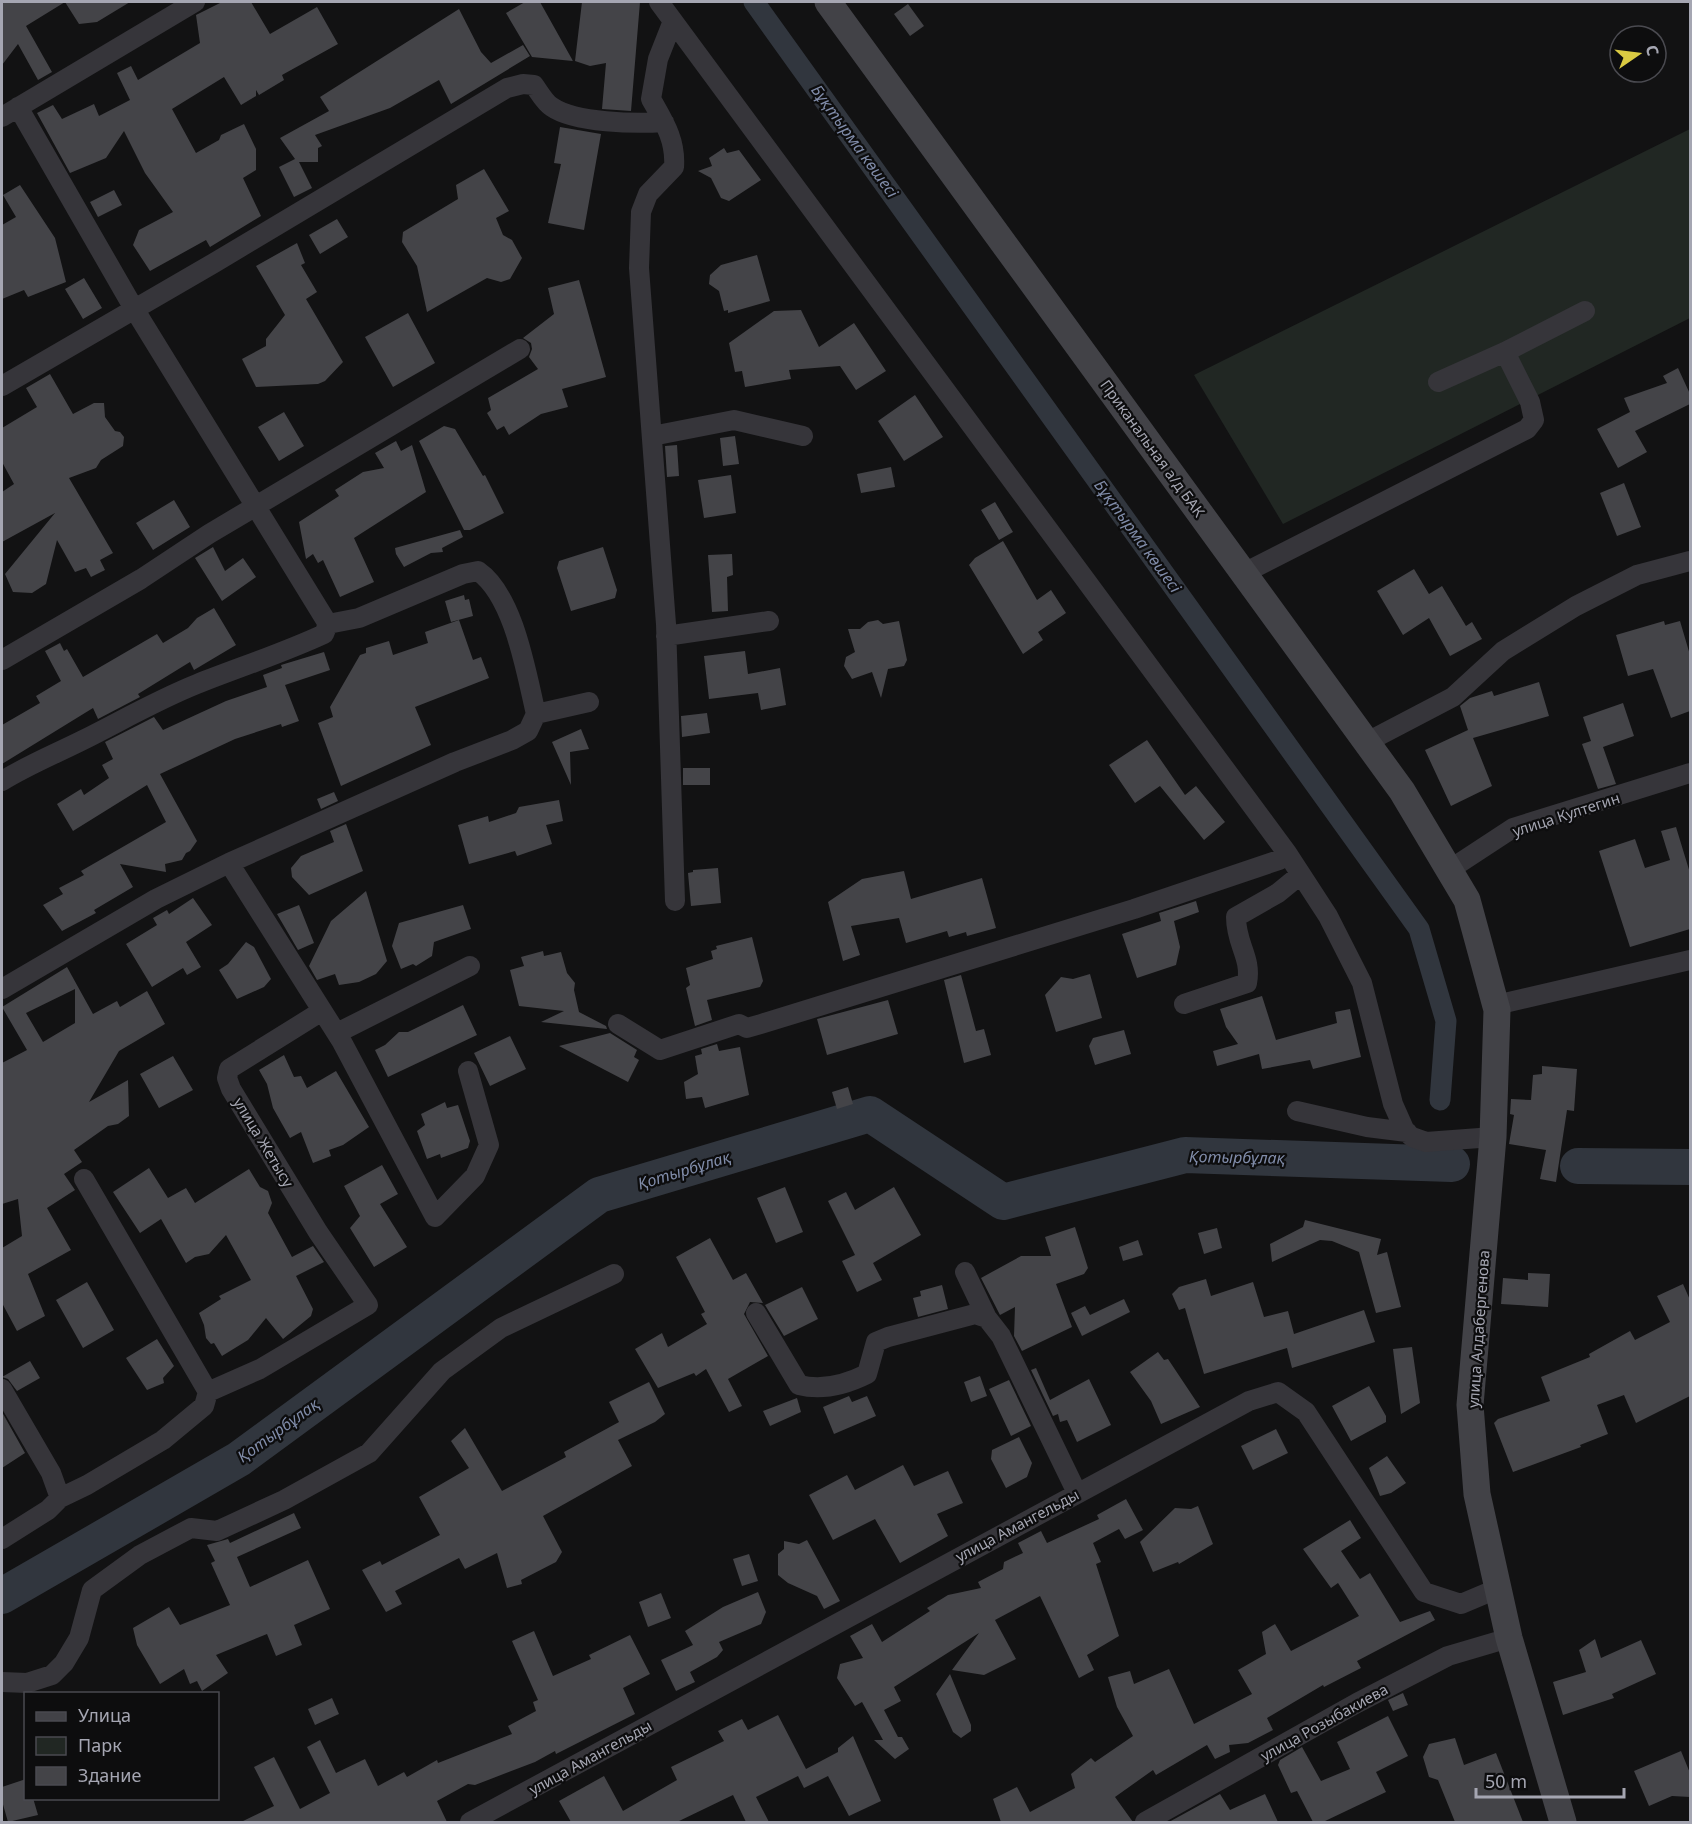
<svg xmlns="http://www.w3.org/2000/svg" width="1692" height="1824" viewBox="0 0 1692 1824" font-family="'Noto Sans',sans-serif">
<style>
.green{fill:#212723}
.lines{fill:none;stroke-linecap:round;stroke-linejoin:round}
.canal{stroke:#31363e;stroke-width:21}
.river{stroke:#31363e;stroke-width:36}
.building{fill:#444448;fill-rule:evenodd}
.street{stroke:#36353a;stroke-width:20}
.secondary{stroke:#424247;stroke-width:27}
.labels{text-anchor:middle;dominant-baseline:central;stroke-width:4.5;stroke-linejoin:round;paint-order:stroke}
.street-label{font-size:15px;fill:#a5a6b2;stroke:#0d0d0e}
.water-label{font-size:16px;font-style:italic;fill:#808ca9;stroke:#0d0d0e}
</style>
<rect width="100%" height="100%" fill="#121213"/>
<!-- green -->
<path class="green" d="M1690,129V318L1283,524L1194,375Z"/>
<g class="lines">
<!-- canal -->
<path class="canal" d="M754,2L1419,929L1446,1021L1440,1100"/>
<!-- river -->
<path class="river" d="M1578,1166L1690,1167
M2,1596L239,1459L599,1195L870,1114L1003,1202L1185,1155L1452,1164"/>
</g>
<!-- building -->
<path class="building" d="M2,2H130L97,22L79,24L65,2L26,26L52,72L38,80L18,44L2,65Z
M222,2H251L270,34L317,7L338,44L282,75L284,80L259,95L256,90V96L241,105L224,77L172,109L196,153L219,140L221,135L244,124L256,149V170L243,178L261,216L210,247L206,240L150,271L133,245L139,230L173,212L145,173L124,131L106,158L70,173L37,113L53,105L62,119L94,104L99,116L130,100L117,73L131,66L138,80L200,43L196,15Z
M525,2H540L573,61L532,57L506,13Z
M582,2H640L631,111L602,109L606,63L590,66L575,61Z
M908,4L924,26L910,36L894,14Z
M459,9L481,52L491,63L523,45L530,56L451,104L439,80L390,108L315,135L322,146L318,148V162H299L312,188L294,197L279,167L295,159L280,138L329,111L320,97Z
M560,127L601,134L584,230L548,223L561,164L554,163Z
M724,148L727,153L739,150L761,180L729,201L721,198L711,178L698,171L712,166L709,158Z
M484,169L509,211L496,218L503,235L512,240L522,258L510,279L501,282L487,278L427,312L417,266L402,242L403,232L458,199L456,185Z
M20,185L55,238L66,282L28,297L24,290L2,299V225L16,217L3,195Z
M114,190L122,205L98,217L90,202Z
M337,219L348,237L320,254L309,235Z
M297,243L305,263L301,265L317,292L306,299L343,362L325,381L318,384L256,387L242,359L266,346V339L285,315L256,266Z
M757,255L770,301L728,313V310L724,311L719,291L709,284L710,275L721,265Z
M84,278L102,308L83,319L65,289Z
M579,280L606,377L562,389L568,407L541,414L509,435L504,426L497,430L487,413L491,410L488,398L538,369L529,357L532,349L531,343L523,338L554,314L548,288Z
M801,310L819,347L854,323L886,371L856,390L840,366L789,370L791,379L745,387L742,371L735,372L729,343L774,311Z
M408,313L435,363L393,387L365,337Z
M1678,368L1690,394V404L1635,431L1647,452L1618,468L1597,429L1630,412L1624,398L1667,383L1663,376Z
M50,374L73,414L94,403H104L105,417L115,431L120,432L124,437L123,446L101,460L96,468L69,478L113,553L100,560L105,570L91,577L86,568L75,572L57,540L46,584L32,593L13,592L5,574L55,513L2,542V492L14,484L2,462V428L37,407L26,388Z
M915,395L943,437L904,461L878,421Z
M284,412L304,446L279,461L258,427Z
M444,426L455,429L483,476L485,475L504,513L470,530H464L419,441Z
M735,436L739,464L723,466L720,438Z
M396,441L401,451L412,445L426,492L354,538L374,582L340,597L323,560L318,563L313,554L306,559L299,522L339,496L335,490L363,472L384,468L375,453Z
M677,445L679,476L667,477L665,446Z
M891,467L895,487L861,493L857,474Z
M731,475L736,513L704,518L698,480Z
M1624,483L1641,527L1617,536L1600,493Z
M174,500L190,527L153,550L136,523Z
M995,502L1013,532L999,540L981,510Z
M460,530L463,537L442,548L443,552L431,553L404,567L396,554L395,548Z
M1003,541L1037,600L1051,590L1066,613L1038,632L1043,640L1023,654L969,565L975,558Z
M213,547L225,571L243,558L256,577L222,601L195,558Z
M603,547L617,590L615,598L571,611L557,568L559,561Z
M732,554L733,575L727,577L728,611L712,612L708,555Z
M1414,569L1429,594L1442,586L1466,626L1472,622L1482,639L1450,656L1429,618L1403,635L1377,591Z
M464,595L465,600L469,599L473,616L451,622L445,601Z
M214,608L236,645L194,670L190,662L138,694L140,697L98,719L93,708L2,764V725L40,703L36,696L61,681L45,651L60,643L64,651L67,649L83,677L157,634L163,643L188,628L197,618Z
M459,620L473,660L481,657L489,678L415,707L431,745L341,786L318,723L333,717L330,707L360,655L366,653V648L389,641L393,655L428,643L425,632Z
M878,620L883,624L899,621L907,660L904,666L888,669L881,698L872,672L852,679L844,666L846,657L855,652L848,629H860L868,622Z
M1664,621L1665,625L1680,621L1690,655V711L1671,718L1653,669L1628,676L1616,635Z
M745,651L748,674L780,668L786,705L761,710L758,693L709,699L704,656Z
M324,652L330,670L285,685L299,721L282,727L281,724L235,739L160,774L197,841L190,851L186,853L182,860L165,864L166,872L120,864L133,887L94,910L96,913L62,931L43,905L63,894L59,888L84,875L81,871L166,822L147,785L73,831L57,804L81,789L84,795L109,778L102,765L113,759L105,742L154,717L163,730L226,701L267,687L263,675L282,668L281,665Z
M1539,682L1549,716L1473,738L1492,786L1451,806L1425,750L1468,730L1460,706L1470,698L1492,691L1494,696Z
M1623,703L1634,736L1603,747L1616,784L1598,789L1582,744L1591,741L1583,717Z
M707,713L710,733L682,737L681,716Z
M581,729L589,749L570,752L571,785L552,742Z
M1147,740L1185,795L1196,786L1225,822L1204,840L1160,786L1135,803L1109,765Z
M683,768H710V785H683Z
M334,792L338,801L321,809L317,799Z
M559,800L563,821L546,825L552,844L517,856L515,851L469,864L458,825L488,816L489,822L516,813L519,807Z
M346,824L363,871L309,895L292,877L291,868L301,856L334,842L330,831Z
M1676,827L1690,873V929L1630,947L1599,851L1635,839L1645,868L1670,860L1661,831Z
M718,868L721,903L691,906L688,873L693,872V870Z
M904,871L911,899L982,878L996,928L967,936L966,932L949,937L947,931L906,943L899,918L851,926L860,955L843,961L828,902L862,879Z
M366,891L387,961L376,974L359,982L339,985L335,974L317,980L309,966L331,921Z
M193,898L212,925L186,942L201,967L187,975L183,968L152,987L126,944L157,925L153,918L167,910L169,914Z
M1196,901L1199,912L1174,921L1180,947L1176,965L1137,978L1122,934L1161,921L1159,913Z
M299,905L314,943L298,950L277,914Z
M463,905L471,929L434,942L432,956L416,966L413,964L401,969L392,946L399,923Z
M752,937L763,981L760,987L707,1000L712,1020L695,1026L686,988L690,985L686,968L713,959L711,951L717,949L716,946Z
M246,942L254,947L271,979L264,987L237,999L219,970L228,964Z
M543,951L544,956L561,952L567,973L575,983L574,990L579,1012L606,1026L607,1029L541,1022L564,1011L519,1006L510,970L524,966L521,957Z
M67,967L93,1014L117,1001L120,1007L147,991L165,1024L119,1051L89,1102L128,1080L129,1116L118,1124L108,1126L74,1150L82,1162L64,1174L75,1190L47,1208L71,1250L28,1274L45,1316L17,1331L2,1303V1248L22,1236L18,1199L2,1204V1063L27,1050L2,1007ZM75,989V1023L43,1042L26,1013Z
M1090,974L1102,1018L1056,1032L1045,995L1061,977L1073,979Z
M961,975L976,1031L984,1029L991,1055L964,1063L944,980Z
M1262,996L1276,1040L1337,1023L1335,1012L1350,1009L1361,1057L1313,1069L1310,1060L1262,1069L1259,1054L1217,1066L1213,1051L1238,1044L1226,1027L1220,1009Z
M888,1000L898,1034L827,1055L817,1019Z
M463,1005L477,1035L388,1077L375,1050L385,1045L399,1032H408Z
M1124,1030L1131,1054L1095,1065L1089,1046L1093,1038Z
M610,1033L637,1050L634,1057L639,1060L628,1082L559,1046Z
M510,1036L526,1069L490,1086L474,1053Z
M717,1044L719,1051L740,1047L749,1095L705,1108L702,1097L686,1099L684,1082L698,1074L695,1056L702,1054L701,1049Z
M284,1055L294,1077L301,1076L307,1088L336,1071L369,1127L343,1145L329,1150L331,1156L313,1163L301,1132L290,1138L273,1108L267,1084L259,1070Z
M173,1056L193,1090L159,1108L140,1074Z
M1542,1066L1577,1069L1574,1111L1567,1110L1556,1182L1540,1179L1546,1150L1509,1144L1514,1115L1510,1114L1511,1099L1531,1100L1533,1075L1542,1074Z
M848,1087L853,1104L837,1109L832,1092Z
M445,1102L447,1108L458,1105L470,1141L468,1148L441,1158L440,1154L427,1159L417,1131L425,1125L421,1114Z
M382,1165L398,1194L380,1204L407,1247L374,1267L350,1228L360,1216L344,1186Z
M149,1168L168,1198L186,1188L195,1203L249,1169L260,1187L268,1191L272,1203L268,1213L292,1257L313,1246L324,1262L296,1276L313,1309L311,1316L283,1339L266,1318L248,1340L222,1356L214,1343L211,1344L206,1338L204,1325L199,1313L221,1299L219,1296L251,1280L226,1235L209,1254L195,1257L186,1263L161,1219L140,1233L113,1192Z
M785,1187L803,1232L776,1243L757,1198Z
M894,1187L921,1235L873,1263L882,1280L857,1292L842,1261L855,1255L828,1201L846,1192L855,1210Z
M1305,1220L1381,1239L1377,1255L1387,1252L1401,1307L1376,1313L1359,1252L1332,1241L1320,1240L1272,1262L1270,1244L1303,1227Z
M1075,1227L1088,1268L1084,1274L1056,1284L1072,1327L1022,1351L1014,1336L1015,1307L1000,1315L981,1278L1021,1256H1051L1045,1237Z
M1217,1228L1222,1248L1204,1254L1198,1233Z
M710,1238L733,1280L746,1273L763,1303L750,1302L744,1314L768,1356L728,1379L742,1406L729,1412L706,1369L696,1376L694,1373L658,1388L635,1349L662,1333L668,1347L707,1324L701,1314L705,1312L676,1257Z
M1138,1240L1143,1255L1123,1261L1119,1247Z
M1528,1273L1550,1274L1548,1307L1501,1304L1503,1278L1528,1280Z
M1206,1279L1211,1296L1253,1282L1264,1317L1288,1311L1294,1334L1364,1310L1375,1342L1292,1368L1287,1348L1204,1374L1185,1308L1179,1310L1172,1294L1179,1287Z
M87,1282L114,1330L83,1348L56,1300Z
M1683,1284L1690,1300V1396L1636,1423L1624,1395L1597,1405L1608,1434L1580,1445L1581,1447L1513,1472L1494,1423L1498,1419L1550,1401L1541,1377L1590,1357L1589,1354L1630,1331L1635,1340L1670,1322L1657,1296Z
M942,1285L948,1309L918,1317L913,1298L921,1296L920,1291Z
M802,1287L818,1319L784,1336L765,1305Z
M1124,1299L1130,1312L1082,1336L1071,1313L1085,1306L1090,1315Z
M157,1339L174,1366L163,1378L164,1383L147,1390L126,1358Z
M1412,1347L1420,1403L1401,1414L1393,1349Z
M1158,1352L1164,1360L1168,1359L1200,1407L1161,1424L1151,1401L1130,1372Z
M30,1361L40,1378L17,1391L8,1379L2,1377Z
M1036,1368L1050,1400L1089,1379L1111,1425L1077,1442L1067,1420L1060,1422L1058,1414L1053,1416L1031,1370Z
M980,1376L987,1396L971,1402L964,1382Z
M1009,1380L1031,1426L1011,1436L989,1389Z
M649,1382L665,1414L655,1422L618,1440L632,1466L543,1516L562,1552L556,1562L521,1580L522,1584L507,1588L497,1553L465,1569L459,1558L395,1591L402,1604L386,1612L362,1570L380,1561L382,1565L440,1535L419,1497L469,1468L451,1441L465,1428L502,1491L566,1457L564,1452L619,1422L609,1402Z
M1369,1386L1386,1416V1422L1351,1441L1332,1406Z
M849,1396L852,1402L867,1396L876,1416L834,1434L823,1407Z
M797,1398L801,1412L770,1426L763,1411Z
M2,1412L25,1453L2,1468Z
M1276,1429L1288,1453L1253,1470L1241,1446Z
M1019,1437L1032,1463L1027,1477L1006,1488L991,1459L992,1450Z
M1387,1456L1406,1483L1391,1493L1380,1496L1369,1468Z
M903,1465L914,1486L948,1471L963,1503L937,1514L948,1536L900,1563L875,1519L833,1540L809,1495L847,1475L855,1490Z
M1126,1499L1143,1530L1125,1539L1119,1529L1093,1543L1101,1562L1096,1564L1119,1636L1087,1655L1094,1670L1079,1678L1040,1596L995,1620L1016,1659L984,1675L952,1670L979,1633L894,1687L901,1701L884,1710L898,1737H902L909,1749L895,1759L874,1740H883L862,1702L855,1706L837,1678L840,1664L863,1658L850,1636L872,1624L882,1642L930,1611L927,1608L948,1595L981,1588L978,1582L1003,1569L1004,1562L1023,1553L1018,1543L1041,1531L1047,1543L1099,1519L1097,1515Z
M1198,1506L1213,1544L1179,1564L1178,1562L1153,1572L1140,1542L1175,1508L1191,1509Z
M294,1513L301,1528L237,1557L250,1587L308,1560L330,1609L294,1625L302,1645L276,1656L267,1634L216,1655L228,1673L202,1691L197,1681L190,1684L184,1669L160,1684L137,1645L133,1628L169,1607L180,1625L230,1605L211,1563L215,1561L207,1545L228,1539L230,1543Z
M1350,1520L1361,1538L1341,1551L1360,1579L1370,1573L1400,1622L1430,1611L1435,1620L1357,1661L1361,1668L1324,1687L1323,1685L1267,1718L1273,1730L1248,1743L1229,1745L1230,1752L1215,1759L1207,1745L1156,1775L1153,1770L1115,1797L1133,1822H1001L993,1799L1017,1787L1030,1812L1075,1788L1071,1774L1091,1758L1095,1762L1133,1736L1117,1707L1108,1677L1130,1671L1134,1684L1169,1669L1194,1724L1252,1694L1238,1670L1266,1654L1262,1632L1275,1624L1291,1651L1359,1616L1338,1583L1331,1588L1303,1549Z
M807,1540L840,1601L824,1609L817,1596L788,1583L778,1575V1554L784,1549V1541L799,1544Z
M749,1554L758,1581L742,1586L733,1559Z
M758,1592L766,1612L761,1624L719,1642L723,1650L717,1657L690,1672L695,1682L676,1691L661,1660L693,1645L685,1631L723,1607Z
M661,1593L671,1618L648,1627L639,1602Z
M534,1631L553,1676L591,1659L589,1655L630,1635L650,1674L623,1688L635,1714L556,1754L555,1751L535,1762L475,1785L468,1784L437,1801L447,1822H241L274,1806L254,1767L274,1757L300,1809L330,1793L307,1747L320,1740L336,1773L365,1759L378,1786L404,1772L407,1777L437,1760L438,1763L512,1734L508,1726L536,1711L533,1702L538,1700L512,1641Z
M1595,1639L1601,1658L1641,1640L1656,1674L1612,1694L1614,1698L1563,1715L1553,1682L1586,1672L1579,1650Z
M950,1674L971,1725V1731L961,1738L953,1732L936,1694Z
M1403,1693L1408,1705L1393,1711L1388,1700Z
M332,1698L339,1714L315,1725L308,1709Z
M778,1715L806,1769L838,1752V1748L853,1736L881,1801L849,1816L828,1776L804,1788L798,1776L756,1797L769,1822H746L733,1795L677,1822H571L559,1801L604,1776L623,1811L677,1780L671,1767L724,1741L718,1731L742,1719L748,1730Z
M1388,1716L1408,1756L1376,1772L1386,1792L1323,1822H1313L1297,1791L1291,1793L1278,1765L1280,1760L1302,1747L1321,1781L1350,1769L1337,1742Z
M1455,1738L1464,1765L1496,1753L1523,1822H1455L1438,1780L1429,1777L1423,1757L1429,1744Z
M1681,1751L1690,1773V1797L1672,1796L1649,1806L1634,1771Z
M26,1779V1798H33L38,1815L8,1822L2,1801V1787Z
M1220,1794L1230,1810L1265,1794L1278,1822H1169Z"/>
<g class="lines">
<!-- street -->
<path class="street" d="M659,2L1287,853L1328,916L1362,983L1393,1104L1405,1131L1412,1137L1426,1142L1493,1137
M673,21L658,59L651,99C664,122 676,140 674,167L648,194L641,212L639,268L666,624L675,901
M18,107L133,307L328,624
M2,117L195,2
M1438,382L1505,352L1585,311
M2,386L214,263L507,88L523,84L534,85C539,92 545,103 552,107C575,123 636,124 664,122
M652,436L734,420L803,436
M1244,573L1527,429L1534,420L1530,402L1505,352
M666,636L769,621
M2,660L141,579L209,534L520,349
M536,714L589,702
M1367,742L1453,697L1503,651L1576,606L1637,575L1690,561
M2,781C28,765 55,754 83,740C121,721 157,700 197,684C240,667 283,653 324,634L328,624L359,618L463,574L478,571C514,596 526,672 536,714L528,731L512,740L455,762L229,863L156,899L2,989
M229,863L342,1042L435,1217L475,1176L489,1145L468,1071
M1449,870L1513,828L1690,773
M1184,1004L1247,983C1252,957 1236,945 1236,917L1278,893L1300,875
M1496,1005L1690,960
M618,1024L660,1050L739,1024L747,1028L761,1024L1134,909L1279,860L1287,853
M337,1033L470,966
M1297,1111L1367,1127L1407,1132
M965,1272L987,1318
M756,1313L799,1385C823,1391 845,1385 867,1374L876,1342L888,1337L975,1314L987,1318L1001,1336L1077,1493
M2,1389L51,1473L60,1498L48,1510L2,1539
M208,1392L260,1369L368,1305L318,1232L231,1089L227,1078L229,1069L322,1011
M60,1498L87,1485L163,1440L204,1406L208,1392L84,1179
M2,1682L27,1683L52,1675L64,1663L79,1638L92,1590L140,1555L191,1528L217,1531L284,1500L369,1453L442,1371L501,1328L614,1274
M470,1822L1249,1401L1278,1392L1306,1412L1424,1592L1461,1604L1499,1588
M1145,1822L1357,1703L1448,1656L1509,1638"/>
<!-- secondary -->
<path class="secondary" d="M828,2L1402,791L1467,900L1497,1010L1493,1137L1470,1405L1477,1494L1509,1638L1563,1822"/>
</g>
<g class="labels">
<!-- street labels -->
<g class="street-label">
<text transform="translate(1153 448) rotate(54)">Приканальная а/д БАК</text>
<text transform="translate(1566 814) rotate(-18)">улица Култегин</text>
<text transform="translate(264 1142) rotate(59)">улица Жетысу</text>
<text transform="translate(1478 1329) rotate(-86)">улица Алдабергенова</text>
<text transform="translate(1017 1525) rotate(-28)">улица Амангельды</text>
<text transform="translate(1324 1722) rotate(-29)">улица Розыбакиева</text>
<text transform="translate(590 1757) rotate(-29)">улица Амангельды</text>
</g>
<!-- water labels -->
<g class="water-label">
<text transform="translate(855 141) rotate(54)">Бұқтырма көшесі</text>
<text transform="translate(1138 536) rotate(54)">Бұқтырма көшесі</text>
<text transform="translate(1237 1157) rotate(1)">Қотырбұлақ</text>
<text transform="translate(684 1170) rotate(-17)">Қотырбұлақ</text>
<text transform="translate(278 1430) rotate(-36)">Қотырбұлақ</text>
</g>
</g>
<!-- border -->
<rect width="1692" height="1824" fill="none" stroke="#a5a6b2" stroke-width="6"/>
<!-- legend -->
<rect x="24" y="1692" width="195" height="108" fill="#0d0d0e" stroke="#4a4a50" stroke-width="1.5"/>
<rect x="36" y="1712" width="30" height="9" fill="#424247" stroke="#4a4a50" stroke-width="1.5"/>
<text x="78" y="1722" font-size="18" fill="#a5a6b2">Улица</text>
<rect x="36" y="1737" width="30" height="18" fill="#212723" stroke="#4a4a50" stroke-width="1.5"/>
<text x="78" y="1752" font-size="18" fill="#a5a6b2">Парк</text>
<rect x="36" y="1767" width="30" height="18" fill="#444448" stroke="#4a4a50" stroke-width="1.5"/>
<text x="78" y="1782" font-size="18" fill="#a5a6b2">Здание</text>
<!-- north arrow -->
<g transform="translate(1638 54) rotate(76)"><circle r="28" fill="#0d0d0e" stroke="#4a4a50" stroke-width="1.5"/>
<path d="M0-4.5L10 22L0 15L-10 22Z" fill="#daca42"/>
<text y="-9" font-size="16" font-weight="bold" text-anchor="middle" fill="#a5a6b2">С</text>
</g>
<!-- scale -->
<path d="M1476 1788v9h148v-9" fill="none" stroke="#a5a6b2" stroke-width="3"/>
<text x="1485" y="1788" font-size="18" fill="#a5a6b2" stroke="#0d0d0e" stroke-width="4.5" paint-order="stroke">50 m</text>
</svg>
